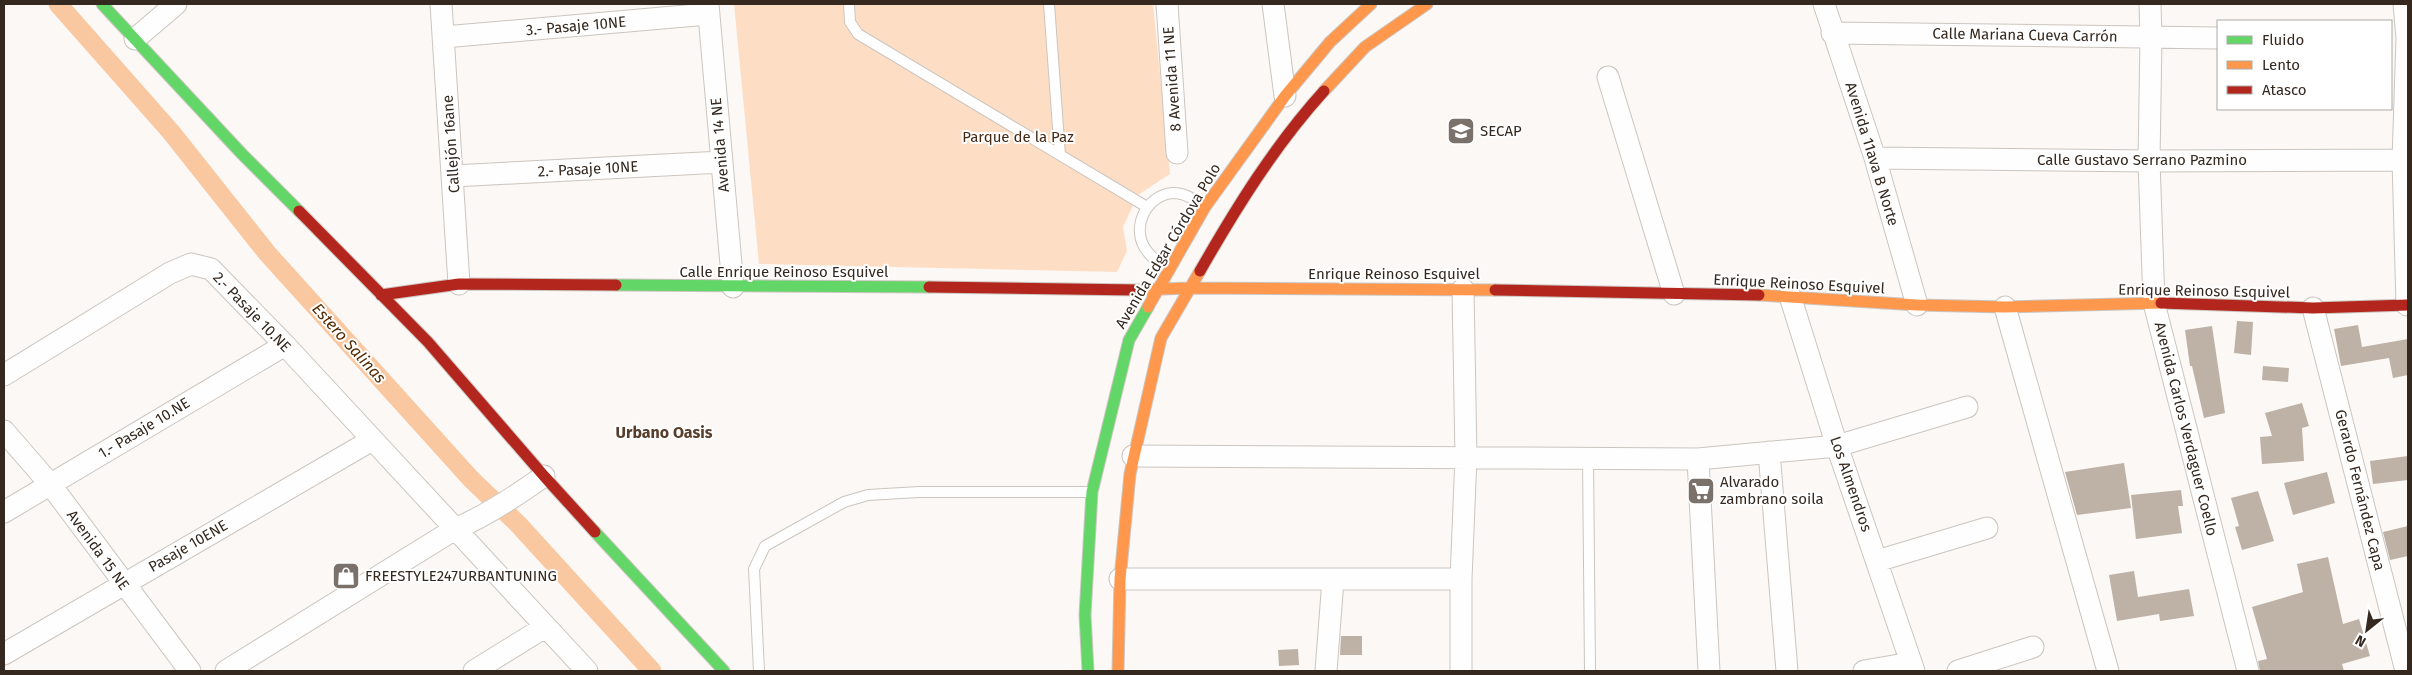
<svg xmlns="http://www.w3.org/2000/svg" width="2412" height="675" viewBox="0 0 2412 675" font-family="'Fira Sans',sans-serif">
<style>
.green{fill:#fddec5}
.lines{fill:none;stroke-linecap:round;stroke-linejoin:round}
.canal{stroke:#fac8a0;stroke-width:19}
.building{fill:#beb1a5}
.lane-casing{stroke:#ccc5bf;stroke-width:12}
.street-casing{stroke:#ccc5bf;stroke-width:23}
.fast-casing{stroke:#ccc5bf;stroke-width:13}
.slow-casing{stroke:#ccc5bf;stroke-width:13}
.jam-casing{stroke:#ccc5bf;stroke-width:13}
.lane{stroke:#fefefe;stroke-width:10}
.street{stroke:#fefefe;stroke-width:21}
.fast{stroke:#63d668;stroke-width:11}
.slow{stroke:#ff974d;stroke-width:11}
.jam{stroke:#b3261e;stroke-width:11}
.labels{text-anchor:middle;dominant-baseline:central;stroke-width:4;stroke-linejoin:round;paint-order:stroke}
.street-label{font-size:15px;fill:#34281f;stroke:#fff}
.poi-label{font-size:15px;fill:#34281f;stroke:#fff;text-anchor:start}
.park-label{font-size:15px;fill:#452912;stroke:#fff}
.water-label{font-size:16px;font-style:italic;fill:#552a00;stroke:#fff}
.neighbourhood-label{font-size:16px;font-weight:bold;fill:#593f2b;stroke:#fff}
</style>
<rect width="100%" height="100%" fill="#fbf8f5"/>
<!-- green -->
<path class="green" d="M734,4H1153L1170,174L1138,195L1123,227L1127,251L1117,272L759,264Z"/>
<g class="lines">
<!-- canal -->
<path class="canal" d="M58,4L171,132L267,253L471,479L518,524L652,671"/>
</g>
<!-- building -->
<path class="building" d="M2237,321L2253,322L2251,355L2234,353Z
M2358,325L2362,347L2408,339V375L2393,378L2389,358L2341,366L2334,329Z
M2212,326L2225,413L2204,418L2192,366H2190L2185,330Z
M2263,366L2289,368L2288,382L2262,380Z
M2302,403L2309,426L2302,428L2304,461L2262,464L2260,437L2272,436L2265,413Z
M2408,456V480L2373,484L2370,461Z
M2124,463L2131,508L2077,515L2065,472Z
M2327,472L2335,503L2293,515L2284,483Z
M2181,490L2183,506H2178L2182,533L2136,539L2131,495Z
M2258,491L2274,541L2242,550L2235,527L2239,526L2231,498Z
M2408,526V556L2390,560L2383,532Z
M2328,557L2343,624L2359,619L2370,656L2342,664L2344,671H2260L2258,661L2267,659L2252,607L2303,592L2297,564Z
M2134,571L2138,597L2189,589L2194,616L2160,621L2159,614L2117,621L2109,575Z
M1341,636H1362V655H1340Z
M1298,649L1299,665L1279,666L1278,650Z"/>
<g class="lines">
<!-- lane casing -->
<g class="lane-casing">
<path id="lane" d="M849,4L850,22L858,34L1147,207
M1049,4L1060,155
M1168,269C1161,264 1152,259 1147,251C1130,230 1145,195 1173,193C1186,193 1195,200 1204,207
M1588,458L1590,671
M759,671L754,569L765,546L844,502L868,495L919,492H1091"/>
</g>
<!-- street casing -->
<g class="street-casing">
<path id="street" d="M441,4L459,284
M708,4L733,287
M1167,4L1177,153
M1273,4L1285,96
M1824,4L1875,158L1917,305
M2150,4L2151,37L2149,161L2154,303L2248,671
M2404,4L2407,38L2403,160L2407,305
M1832,33L2218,38
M444,37L708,14
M135,39L176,4
M1608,77L1674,294
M1875,158L2149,161L2408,160
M453,176L722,162
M1790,296L1837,446L1914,671
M2005,307L2108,671
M2313,308L2406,671
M4,375L170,273L191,264L211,269L285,345L587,671
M4,431L50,484L190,671
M1769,452L1787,671
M1133,456L1698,459L1837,446L1967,407
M1698,459L1709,671
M4,512L285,345
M1877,561L1987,528
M1120,579H1461
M4,654L372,440
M226,671L455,529C486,516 516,496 544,476
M474,671L545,627
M1326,671L1333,580
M1461,671V579L1466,457L1463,289
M1864,671L1911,663
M1958,671L2033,647"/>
</g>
<!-- fast casing -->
<g class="fast-casing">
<path id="fast" d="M102,4L242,154L299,211
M616,285L929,287
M595,532L724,671
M1088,671L1085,615L1092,492L1129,340L1148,307"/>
</g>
<!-- slow casing -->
<g class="slow-casing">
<path id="slow" d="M1324,91L1365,47L1427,4
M1137,290L1189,288L1495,290
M1759,295L1917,305L2005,307L2161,303
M1148,307L1205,207L1285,96L1330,42L1371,4
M1118,671L1120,579L1130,474L1161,338L1200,271"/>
</g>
<!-- jam casing -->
<g class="jam-casing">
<path id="jam" d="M299,211L428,342L544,476L595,532
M1200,271C1236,208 1275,145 1324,91
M929,287L1137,290
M1495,290L1759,295
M381,295L459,284L616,285
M2161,303L2313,308L2408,305"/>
</g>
<!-- lane -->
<use href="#lane" class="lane"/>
<!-- street -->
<use href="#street" class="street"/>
<!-- fast -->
<use href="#fast" class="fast"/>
<!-- slow -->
<use href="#slow" class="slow"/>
<!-- jam -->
<use href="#jam" class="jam"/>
</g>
<!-- icons -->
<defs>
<g id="university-square" transform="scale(1.4375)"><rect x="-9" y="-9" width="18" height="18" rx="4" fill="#7a716a" stroke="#fff"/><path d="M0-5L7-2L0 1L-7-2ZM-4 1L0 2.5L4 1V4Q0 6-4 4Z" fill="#fff"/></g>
<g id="supermarket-square" transform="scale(1.4375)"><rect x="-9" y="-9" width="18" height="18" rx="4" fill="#7a716a" stroke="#fff"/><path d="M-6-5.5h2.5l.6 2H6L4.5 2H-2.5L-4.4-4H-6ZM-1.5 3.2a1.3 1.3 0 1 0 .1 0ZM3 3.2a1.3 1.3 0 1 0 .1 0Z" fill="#fff"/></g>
<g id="shop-square" transform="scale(1.4375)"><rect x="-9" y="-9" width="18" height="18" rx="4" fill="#7a716a" stroke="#fff"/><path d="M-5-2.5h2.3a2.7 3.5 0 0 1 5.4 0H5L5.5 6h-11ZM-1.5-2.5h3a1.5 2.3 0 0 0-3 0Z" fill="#fff"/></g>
</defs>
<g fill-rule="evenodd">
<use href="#university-square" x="1461" y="131"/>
<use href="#supermarket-square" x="1701" y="491"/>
<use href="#shop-square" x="346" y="576"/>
</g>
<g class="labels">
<!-- street labels -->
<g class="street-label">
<text transform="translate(576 26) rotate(-5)">3.- Pasaje 10NE</text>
<text transform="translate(2025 35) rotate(1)">Calle Mariana Cueva Carrón</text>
<text transform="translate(1172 79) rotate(-94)">8 Avenida 11 NE</text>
<text transform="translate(451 144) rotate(-94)">Callejón 16ane</text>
<text transform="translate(720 145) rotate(-95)">Avenida 14 NE</text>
<text transform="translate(1872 154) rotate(73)">Avenida 11ava B Norte</text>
<text x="2142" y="160">Calle Gustavo Serrano Pazmino</text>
<text transform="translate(588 169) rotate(-3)">2.- Pasaje 10NE</text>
<text transform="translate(1168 246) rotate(-59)">Avenida Edgar Córdova Polo</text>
<text x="784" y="272">Calle Enrique Reinoso Esquivel</text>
<text x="1394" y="274">Enrique Reinoso Esquivel</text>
<text transform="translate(1799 284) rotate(3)">Enrique Reinoso Esquivel</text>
<text transform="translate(2204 291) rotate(1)">Enrique Reinoso Esquivel</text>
<text transform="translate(252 312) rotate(46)">2.- Pasaje 10.NE</text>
<text transform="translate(144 428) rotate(-31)">1.- Pasaje 10.NE</text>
<text transform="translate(2186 429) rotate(76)">Avenida Carlos Verdaguer Coello</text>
<text transform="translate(1851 484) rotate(71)">Los Almendros</text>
<text transform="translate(2360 490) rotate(76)">Gerardo Fernández Capa</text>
<text transform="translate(188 546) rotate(-30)">Pasaje 10ENE</text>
<text transform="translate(98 550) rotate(54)">Avenida 15 NE</text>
</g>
<!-- poi labels -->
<g class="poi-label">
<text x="1480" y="131">SECAP</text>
<text x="1720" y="482">Alvarado<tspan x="1720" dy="17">zambrano soila</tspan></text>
<text x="365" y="576">FREESTYLE247URBANTUNING</text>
</g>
<!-- park labels -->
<g class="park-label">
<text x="1018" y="137">Parque de la Paz</text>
</g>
<!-- water labels -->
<g class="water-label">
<text transform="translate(349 343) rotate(48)">Estero Salinas</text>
</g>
<!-- neighbourhood labels -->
<g class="neighbourhood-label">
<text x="664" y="432">Urbano Oasis</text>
</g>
</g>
<!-- border -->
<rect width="2412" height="675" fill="none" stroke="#34281f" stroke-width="10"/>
<!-- legend -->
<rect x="2217" y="20" width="175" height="90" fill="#ffffff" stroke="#aea9a5"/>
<rect x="2227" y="36" width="25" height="8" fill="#63d668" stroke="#aea9a5"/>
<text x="2262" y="45" font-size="15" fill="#34281f">Fluido</text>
<rect x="2227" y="61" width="25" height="8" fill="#ff974d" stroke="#aea9a5"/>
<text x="2262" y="70" font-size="15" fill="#34281f">Lento</text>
<rect x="2227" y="86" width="25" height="8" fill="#b3261e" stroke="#aea9a5"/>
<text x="2262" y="95" font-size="15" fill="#34281f">Atasco</text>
<!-- north arrow -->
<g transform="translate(2367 630) rotate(210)" stroke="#ffffff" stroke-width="4" paint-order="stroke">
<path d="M0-4L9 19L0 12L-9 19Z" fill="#34281f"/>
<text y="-8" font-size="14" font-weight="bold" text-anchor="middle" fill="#34281f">N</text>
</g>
</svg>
